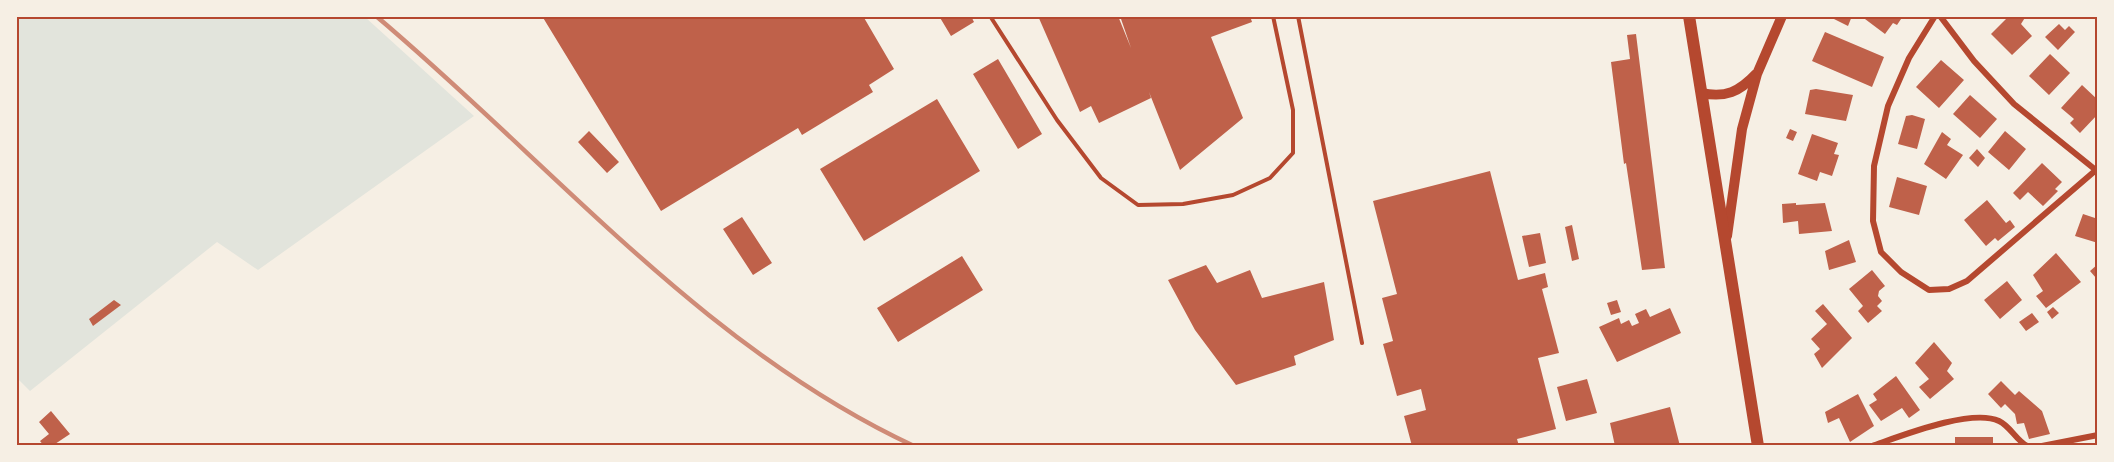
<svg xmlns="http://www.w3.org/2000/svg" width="2114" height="462" viewBox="0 0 2114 462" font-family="'Crimson Pro',serif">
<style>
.green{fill:#e2e4dc}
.building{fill:#bf614a}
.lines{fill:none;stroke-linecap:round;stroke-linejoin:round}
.service{stroke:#b5482f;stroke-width:4}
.minor{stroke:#b5482f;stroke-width:6}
.secondary{stroke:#b5482f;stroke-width:10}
.primary{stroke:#b5482f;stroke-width:12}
.rail{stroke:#cf8b77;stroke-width:4.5}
.neatline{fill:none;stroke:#b5482f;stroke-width:2}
</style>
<rect width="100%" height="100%" fill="#f6efe4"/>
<!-- green -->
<path class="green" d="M16,17H365L474,116L258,270L217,242L30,391L16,377Z"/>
<!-- building -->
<path class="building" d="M542,16H863L894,69L869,85L873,92L802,135L798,128L661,211Z
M939,16H971L974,22L951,36Z
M1038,16H1118L1131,48L1120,16H1250L1252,22L1211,37L1243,118L1180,170L1149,92L1151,98L1099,123L1091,106L1080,112Z
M1828,16H1852L1848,26Z
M1861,16H1903L1897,25L1893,23L1885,34Z
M2009,16H2026L2021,24L2032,36L2012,55L1991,34Z
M2059,24L2065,30L2069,26L2075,32L2058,50L2045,37Z
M1825,32L1884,57L1872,87L1812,61Z
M1636,34L1665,268L1642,270L1626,163L1624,164L1611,62L1630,59L1627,35Z
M2050,54L2070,73L2049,95L2029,76Z
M998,59L1042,134L1018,149L973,74Z
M1941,60L1964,80L1939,108L1916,87Z
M2082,85L2098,100V114L2080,133L2070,123L2074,119L2061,108Z
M1816,89L1853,95L1846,121L1805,114L1810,90Z
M1970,95L1997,119L1980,138L1953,114Z
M937,99L980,171L864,241L820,169Z
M1912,115L1925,119L1917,149L1898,144L1906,116Z
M1790,129L1797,132L1793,141L1786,138Z
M589,131L619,162L607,173L578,142Z
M2005,131L2026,149L2009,170L1988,152Z
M1942,132L1951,139L1947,145L1963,155L1946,179L1924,164Z
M1812,134L1838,143L1834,154L1839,155L1832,176L1820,172L1817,181L1798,174Z
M1977,149L1985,158L1978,167L1969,158Z
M2042,163L2062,182L2055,189L2058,191L2043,206L2028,192L2020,200L2013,193Z
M1490,171L1518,280L1545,273L1548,287L1542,289L1559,353L1538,358L1556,429L1517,439L1519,446H1412L1404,416L1426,410L1421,389L1397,396L1383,344L1393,341L1382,298L1397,294L1373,201Z
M1897,177L1927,186L1919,215L1889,207Z
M1987,200L2006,223L2010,220L2015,227L1998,241L1995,238L1986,246L1964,220Z
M1796,203V205L1825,203L1832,231L1799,234L1798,221L1783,223L1782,204Z
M2083,214L2098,219V243L2075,236Z
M742,217L772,263L753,275L723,229Z
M1572,225L1579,259L1572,261L1565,227Z
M1540,233L1546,263L1529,267L1522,236Z
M1849,240L1856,262L1829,270L1825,251Z
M2056,253L2081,282L2046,308L2036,296L2043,291L2033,275Z
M962,256L983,290L898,342L877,308Z
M2098,264V277L2096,278L2090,271Z
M1206,265L1217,283L1250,270L1262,298L1324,282L1334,340L1294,356L1296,365L1236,385L1195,330L1168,280Z
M1872,270L1885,286L1879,291L1878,296L1882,301L1877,306L1882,311L1868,323L1858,311L1863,306L1849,289Z
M2007,281L2022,300L2000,319L1984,300Z
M114,300L121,305L93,326L89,319Z
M1617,300L1621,312L1611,315L1607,303Z
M1823,304L1852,338L1822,368L1814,354L1820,349L1811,339L1827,324L1815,311Z
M2053,307L2059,313L2052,319L2047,312Z
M1670,308L1681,333L1617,362L1599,327L1619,318L1621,324L1629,320L1632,326L1639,323L1635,314L1646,309L1650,317Z
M2032,313L2039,322L2026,331L2019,322Z
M1934,342L1952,363L1947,371L1954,379L1930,399L1919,387L1929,379L1915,363Z
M1896,376L1920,410L1909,418L1902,408L1881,421L1869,405L1877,400L1873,394Z
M1587,379L1597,413L1566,421L1557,387Z
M2001,381L2015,395L2019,391L2042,411L2050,434L2029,439L2024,423L2017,424L2015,414L2005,404L2001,408L1988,394Z
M1858,394L1874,426L1850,442L1839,418L1828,423L1825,412Z
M1670,407L1680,446H1615L1610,423Z
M51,411L70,434L52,446H44L40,441L49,434L39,422Z
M1955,437H1993V446H1955Z"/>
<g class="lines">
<!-- service -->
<path class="service" d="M990,16L1057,120L1101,178L1138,205L1183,204L1233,195L1270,178L1293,153V110L1273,16
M1298,16L1362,343"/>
<!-- minor -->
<path class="minor" d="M1935,16L1909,58L1888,106L1874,166L1873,221L1881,252L1901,272L1929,290L1949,289L1967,281L2096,170
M1940,16L1974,61L2014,104L2097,171
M1872,446C1901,436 1971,408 1999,421C2010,426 2016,440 2027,446
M2042,446L2098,435"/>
<!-- secondary -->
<path class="secondary" d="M1701,93C1726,98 1739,92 1756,74
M1727,236L1742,129L1757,74L1782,16"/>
<!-- primary -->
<path class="primary" d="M1689,16L1758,446"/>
<!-- rail -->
<path class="rail" d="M376,16C551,163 703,348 914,446"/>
</g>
<!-- border -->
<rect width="2114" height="462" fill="none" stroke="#f6efe4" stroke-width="36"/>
<rect x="18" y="18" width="2078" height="426" class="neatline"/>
</svg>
